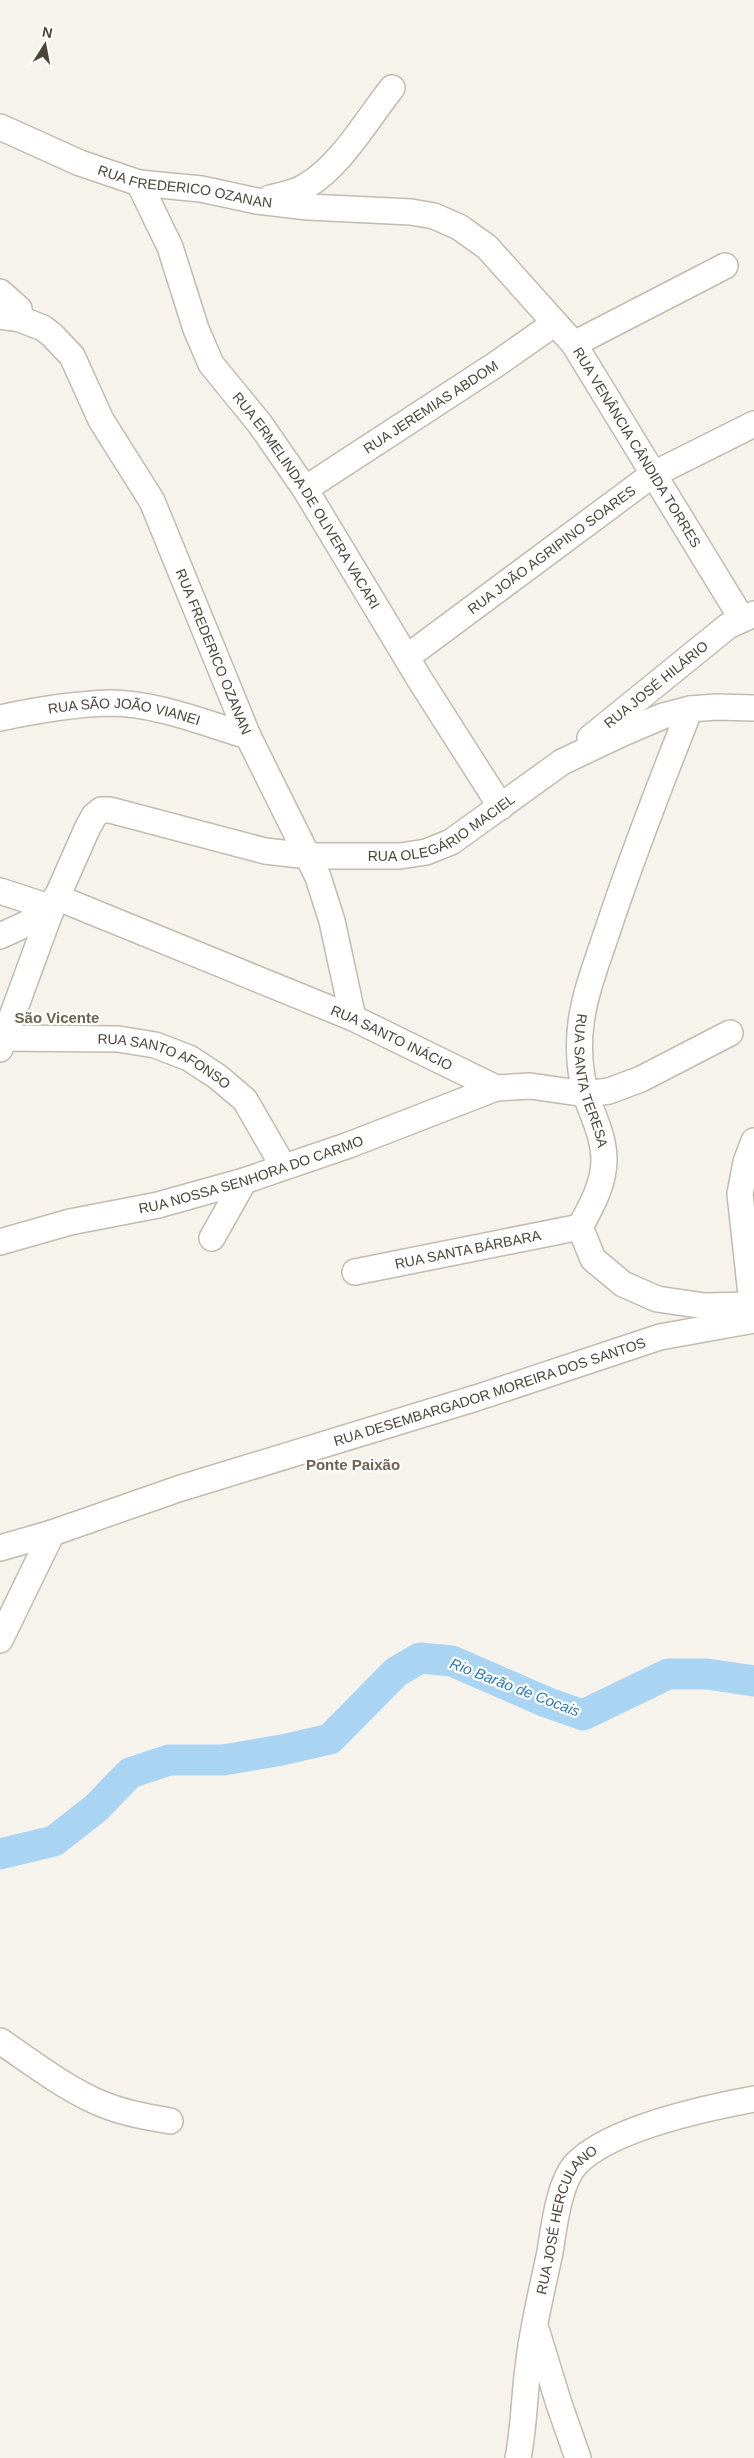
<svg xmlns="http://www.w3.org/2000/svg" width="754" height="2458" viewBox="0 0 754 2458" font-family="Helvetica,sans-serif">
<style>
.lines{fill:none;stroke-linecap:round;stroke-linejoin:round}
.river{stroke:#a9d4f2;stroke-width:31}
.minor-casing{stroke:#c2bbae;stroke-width:28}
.minor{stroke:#fff;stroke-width:25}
.labels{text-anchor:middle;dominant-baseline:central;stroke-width:4.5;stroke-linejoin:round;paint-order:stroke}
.street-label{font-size:14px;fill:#4b4439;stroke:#fff}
.neighbourhood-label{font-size:15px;font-weight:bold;fill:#6e6250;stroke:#fff}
.water-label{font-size:15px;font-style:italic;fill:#2e7ab2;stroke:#fff}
</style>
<rect width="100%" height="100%" fill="#f6f3ec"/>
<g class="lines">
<!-- river -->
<path class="river" d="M0,1854L54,1841L96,1808L130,1773L169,1760H223L282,1750L330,1739L396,1672L420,1658L452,1661L546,1702L583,1715L668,1674H707L754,1681"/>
<!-- minor casing -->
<g class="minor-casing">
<g id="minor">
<path id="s1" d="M0,127L80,163L139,183L201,189L257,201L308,207L411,212L434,216L459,227L487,247L574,344"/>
<path id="s2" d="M139,183L170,247L196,329L211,364L260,424L305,489L420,680L501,807"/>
<path d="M270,198C282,195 295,193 306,186C340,167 368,118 392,88"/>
<path id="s3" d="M725,266L574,344L742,619"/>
<path d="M0,292L19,309L20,319"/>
<path id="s4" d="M0,316L20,319L43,328L52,335L72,356L101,420L152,501L248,736L318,877L332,921L353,1018"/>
<path id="s5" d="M305,489L495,365L555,323"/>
<path id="s6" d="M407,657L652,475L754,424"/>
<path id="s7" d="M690,709C661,782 633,854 608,929C598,960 585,991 581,1023C578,1046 580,1073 586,1095C593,1117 604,1136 604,1160C604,1184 591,1207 580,1227L593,1259L623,1284L657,1299L705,1306L754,1305"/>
<path id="s8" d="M0,718C37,710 72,704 110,703C156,703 204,723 248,736"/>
<path id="s9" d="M590,738L728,626L754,614"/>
<path d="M0,891L52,908"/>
<path id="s10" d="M56,897L353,1018L496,1088L530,1086L586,1094L609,1091L641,1079L730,1033"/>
<path d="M0,936L50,913"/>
<path id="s11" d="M0,1038L118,1039L155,1045L189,1058L218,1077L245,1100L283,1166"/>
<path id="s12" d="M0,1049L50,913L87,829L94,816L101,810H110L265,851L309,856H400L426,852L451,842L562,762L623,733L663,716L690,709L716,707L754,708"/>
<path d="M212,1238L244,1181"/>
<path id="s13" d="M0,1242L70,1222L158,1205L244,1181L349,1145L496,1088"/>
<path id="s14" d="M355,1272L580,1227"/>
<path d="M752,1304L740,1194L746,1162L754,1141"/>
<path id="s15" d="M0,1548L52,1533L178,1489L476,1398L660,1337L754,1320"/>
<path d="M0,1640L52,1533"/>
<path d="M0,2041C33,2063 66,2089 102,2104C124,2113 147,2117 170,2121"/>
<path d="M537,2332L559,2404L578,2458"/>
<path id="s16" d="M518,2458C524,2428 524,2398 528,2368C532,2329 542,2290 550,2252C554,2227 559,2181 577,2163C612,2128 706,2108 754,2099"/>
</g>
</g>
<!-- minor -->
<use href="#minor" class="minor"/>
</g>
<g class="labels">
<!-- street labels -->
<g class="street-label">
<text stroke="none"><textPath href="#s1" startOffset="196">RUA FREDERICO OZANAN</textPath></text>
<text stroke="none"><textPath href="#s5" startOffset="150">RUA JEREMIAS ABDOM</textPath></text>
<text stroke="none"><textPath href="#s3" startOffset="291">RUA VENÂNCIA CÂNDIDA TORRES</textPath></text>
<text stroke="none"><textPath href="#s2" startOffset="362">RUA ERMELINDA DE OLIVERA VACARI</textPath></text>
<text stroke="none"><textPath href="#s6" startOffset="180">RUA JOÃO AGRIPINO SOARES</textPath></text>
<text stroke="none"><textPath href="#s4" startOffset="414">RUA FREDERICO OZANAN</textPath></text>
<text stroke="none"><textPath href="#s9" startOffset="85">RUA JOSÉ HILÁRIO</textPath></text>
<text stroke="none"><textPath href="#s8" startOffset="126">RUA SÃO JOÃO VIANEI</textPath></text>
<text stroke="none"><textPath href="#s12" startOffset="614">RUA OLEGÁRIO MACIEL</textPath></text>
<text stroke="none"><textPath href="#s10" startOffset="364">RUA SANTO INÁCIO</textPath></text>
<text stroke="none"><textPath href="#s11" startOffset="169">RUA SANTO AFONSO</textPath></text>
<text stroke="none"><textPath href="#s7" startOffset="392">RUA SANTA TERESA</textPath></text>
<text stroke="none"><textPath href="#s13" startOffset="260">RUA NOSSA SENHORA DO CARMO</textPath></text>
<text stroke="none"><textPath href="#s14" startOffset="115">RUA SANTA BÁRBARA</textPath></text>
<text stroke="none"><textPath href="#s15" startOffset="514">RUA DESEMBARGADOR MOREIRA DOS SANTOS</textPath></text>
<text stroke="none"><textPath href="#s16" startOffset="246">RUA JOSÉ HERCULANO</textPath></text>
</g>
<!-- neighbourhood labels -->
<g class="neighbourhood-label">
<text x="57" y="1017">São Vicente</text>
<text x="353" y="1464">Ponte Paixão</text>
</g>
<!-- water labels -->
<g class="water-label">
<text transform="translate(515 1687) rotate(21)">Rio Barão de Cocais</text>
</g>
</g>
<!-- north arrow -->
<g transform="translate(45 45) rotate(11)" stroke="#ffffff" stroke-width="4" paint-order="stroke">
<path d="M0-4L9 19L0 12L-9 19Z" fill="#4b4439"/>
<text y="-8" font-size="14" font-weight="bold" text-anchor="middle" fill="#4b4439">N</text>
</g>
</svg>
